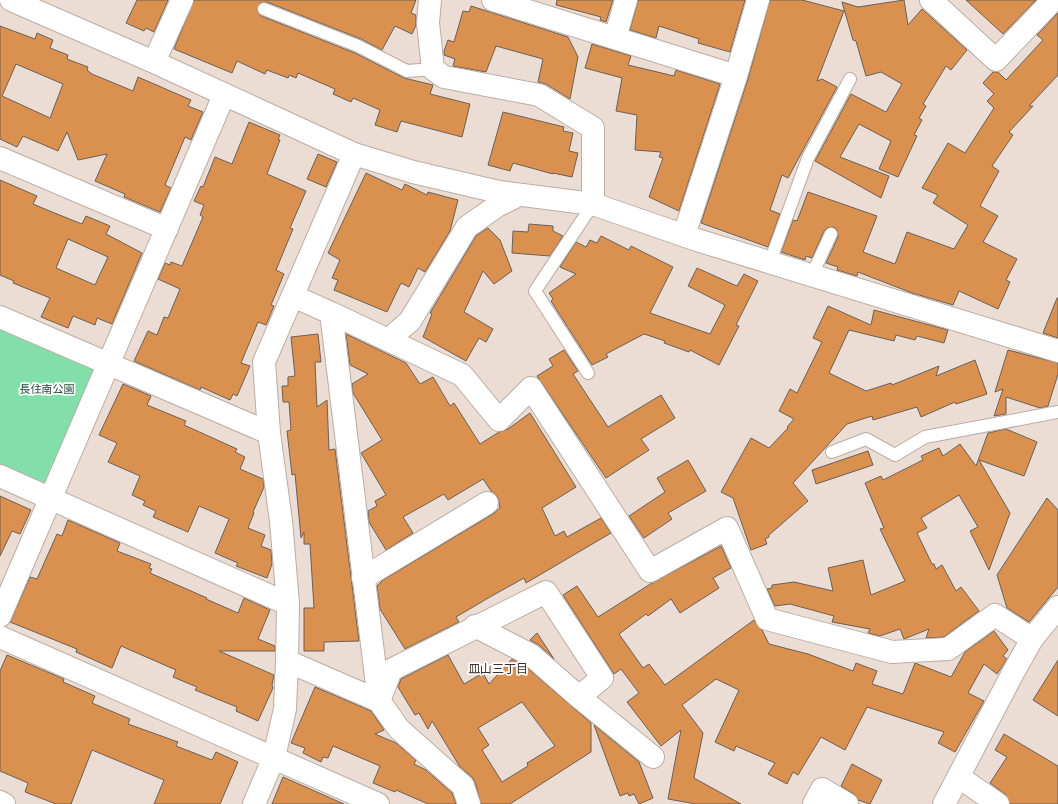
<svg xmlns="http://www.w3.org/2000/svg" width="1058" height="804" viewBox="0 0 1058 804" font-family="'Noto Sans','Noto Sans JP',sans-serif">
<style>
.green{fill:#83dfa9}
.building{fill:#da904f;stroke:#6b6057;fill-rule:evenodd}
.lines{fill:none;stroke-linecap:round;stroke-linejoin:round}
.service-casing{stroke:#bbada4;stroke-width:14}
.minor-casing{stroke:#bbada4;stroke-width:24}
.tertiary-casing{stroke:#bbada4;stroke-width:24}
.service{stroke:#fff;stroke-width:12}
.minor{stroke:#fff;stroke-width:22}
.tertiary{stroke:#fff;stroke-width:22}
.labels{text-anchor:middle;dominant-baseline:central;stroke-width:3.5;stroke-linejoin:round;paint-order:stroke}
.park-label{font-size:11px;fill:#214933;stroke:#fff}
.neighbourhood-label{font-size:12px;fill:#3c312a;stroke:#fff}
</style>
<rect width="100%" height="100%" fill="#ebddd3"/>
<!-- green -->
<path class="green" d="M0,317L109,363L51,498L0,476Z"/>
<!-- building -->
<path class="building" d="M137,0H168L154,32L146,28L144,31L126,23Z
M194,0H416L411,13L416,15V25L412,34L395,26L382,50L361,39L267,2L260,3L257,10L261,16L355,53L404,78L433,85L430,94L470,104L462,137L401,121L397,132L375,125L380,110L353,98L351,102L333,94L335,89L298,73L296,78L289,75L288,78L267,70L265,74L237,61L232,73L174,49Z
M557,0H613L606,22L600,20L601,17L556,5Z
M638,0H745L730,52L698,43L699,39L659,26L656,38L630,30Z
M770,0H802L844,11L817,81L822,79L837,87L788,178L782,175L770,210L780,214L768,247L701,223L748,79Z
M904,0L908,25L922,9L967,50L951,70L946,66L923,104L926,106L919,118L922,120L914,135L917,136L898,177L879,169L891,141L859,124L840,157L889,176L881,198L815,161L851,94L886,112L902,84L881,72L866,76L856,41L853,40L842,2L858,7Z
M966,0H1036L1003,34Z
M471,6L568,37L578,57L570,99L546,84L538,82L543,59L496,46L486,72L453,66L455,59L444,55V51L448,40L454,42L463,11L469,12Z
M1058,13V75L1029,106H1033L1009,132L1013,135L992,166L999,171L980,206L998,216L983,242L1017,259L1006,280L1010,282L998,309L959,291L953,305L912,293L858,272L857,276L837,270L838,267L826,263L838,237L837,230L834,227L827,228L824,231L812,258L806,256L805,260L781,252L793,220L797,221L808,192L877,216L863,252L895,264L907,232L954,249L968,225L933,203L938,195L922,188L948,143L965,153L994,108L987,101L994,94L983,83L993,72H998L1006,80L1043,40L1037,35Z
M0,26L35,39L37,33L53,40L50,48L68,55L67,59L88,67L87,70L92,74L133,91L138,77L191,100L188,106L203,112L191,140L185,137L165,185L171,188L160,212L124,197L125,194L95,181L107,154L78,160L67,132L58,151L23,136L17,147L0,139ZM16,64L63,84L50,118L2,96Z
M592,44L631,56L628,65L674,76L676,70L720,84L679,211L649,197L663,158L659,157L661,152L635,150L637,115L616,111L622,78L585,68Z
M503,112L564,127L563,131L573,133L569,151L578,153L572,177L553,173V174L513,163L510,171L488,165Z
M249,122L280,135L278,139L280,140L267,174L306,191L290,228L293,229L276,270L284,274L271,305L274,306L266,325L258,322L241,363L250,366L237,396L233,394L230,400L201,387L200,390L134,361L148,331L157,335L164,317L168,318L180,289L158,279L165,263L170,265L171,262L182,266L203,217L200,215L204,205L194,201L201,186L203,187L215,157L232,164Z
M318,154L337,162L326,187L307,179Z
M366,173L402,190L405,184L427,195L428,192L458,200L450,231L425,272L418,268L409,287L401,283L387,312L334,290L338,280L332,278L340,260L328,253Z
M0,180L37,196L33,204L52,212L82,224L86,216L110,226L106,234L142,253L112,324L97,318L95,325L73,316L68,328L41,317L50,298L13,283L14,281L0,275ZM68,239L108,257L95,285L56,268Z
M529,224L553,226V231L563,236L550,256L512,253L513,231L528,232Z
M488,228L500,240L512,271L494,284L483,271L464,312L493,329L486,342L479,338L466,361L423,337L432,314L430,313L433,308L476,236Z
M601,236L629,250L631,246L673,267L650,313L710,334L725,305L688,286L697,268L737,286L744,274L758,281L736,325L739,326L719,365L690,350L689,352L664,343L665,341L644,334L606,354L608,357L592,365L565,323L551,301L553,299L549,293L576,274L560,267L576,242L586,247L590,240L597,243Z
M1057,298H1058V338L1043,333Z
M828,306L871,325L874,310L948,330L944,343L917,336L915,340L896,335L894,341L849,330L829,373L866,391L891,383L892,385L939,366L936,376L975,360L987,394L956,404L955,402L921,417L917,407L873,420L872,416L847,424L793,483L808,501L769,535V537L765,539L767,544L751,550L733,498L721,492L751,438L769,448L788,428L787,427L794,419L779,411L790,389L797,393L822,342L813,338Z
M318,334L321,362H315L317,407L327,400L329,450L335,449L359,641L324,642V651H304V608H314L310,544H304V532L301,538L295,474L292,475L287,431L291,430L289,402H283L282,386H288V377L295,376L291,337Z
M346,334L406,363L420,384L433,377L450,406L454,403L480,444L499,432L508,429L530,413L576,487L542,508L555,536L564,531L567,537L601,518L611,533L526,583L524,578L490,597L456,617L459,622L405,649L380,609L377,586L383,580L493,514L500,508L499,502L497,496L491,491L483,479L448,500L444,494L403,517L413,533L386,550L369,522L368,511L377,506L375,501L386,495L361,453L382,440L353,393L352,384L368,374L350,365Z
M564,350L578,371L573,374L608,427L661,395L675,418L641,439L649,450L606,478L537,376L553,366L549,359Z
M1008,350L1058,363V374L1048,406L1040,408L1006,397V414L994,416L1003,389L995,392Z
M123,384L151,396L147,405L186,421L184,425L237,449L235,452L245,457L240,469L263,479L264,487L253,512L254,513L248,528L265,535L261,546L271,550L272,564L267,578L236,566L238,563L215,553L229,519L199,506L188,532L153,517L156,511L143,505L145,501L132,495L140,476L108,462L117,443L99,435Z
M1006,429L1037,442L1024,476L979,460L1010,513L989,570L970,531L978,527L959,495L921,518L927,528L917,533L932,564H934L936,569L942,565L956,591L961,587L979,611L965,621L944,637L926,638L929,629L904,639L900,629L880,636L868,633L870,629L832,622L834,616L790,604L775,606L767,589L772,588V585L794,582L833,591L828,568L863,560L871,595L905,581L880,529L884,528L865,483L881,476L883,480L923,460L921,456L939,448L943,456L960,444L976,466L988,433Z
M868,451L873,465L816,484L812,470Z
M688,460L706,491L668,513L672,519L644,538L629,516L665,492L657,478Z
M0,496L31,510L20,534L12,531L0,556Z
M1047,498L1058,510V587L1029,622L1007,608L997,575Z
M68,520L120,543L117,551L151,564L149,568L152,569L150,573L207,598L206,599L238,613L244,598L270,610L258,639L275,646V651H219L274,675L272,685L273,688L258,721L236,711L237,707L195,690L197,687L173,677L176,670L121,646L112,668L76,652L77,649L10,622L30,577L37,579L57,534L62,536Z
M721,546L731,568L713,578L719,588L680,613L671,599L648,616L646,614L619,634L643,668L649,664L665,685L754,620L762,630L769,644L808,654L853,671L856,663L877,671L872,684L903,694L915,663L951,677L965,652L994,631L1008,650L1003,656L1007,659L997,674L984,664L968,693L984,701L955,752L938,743L944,732L867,707L845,750L821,737L798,775L793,772L787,784L768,774L775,763L736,746L734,751L715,742L739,690L716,679L682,705L703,733L694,778L741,804H696L668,799L681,730L661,746L627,702L639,693L621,669L614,674L563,595L577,586L598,617L652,583Z
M537,633L554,659L539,645L530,640Z
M7,655L64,679L63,682L95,696L92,703L130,719L128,724L178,742L176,746L212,760L216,752L238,762L220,804H154L164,780L92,750L71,804H56L25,792L28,783L0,771V671Z
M448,655L464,684L483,673L489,684L512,659L524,665L591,723V752L510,804H481L475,782L472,777L460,767L432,721L428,729L419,713L415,715L398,687L401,679ZM522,702L555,746L527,763L528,766L502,782L482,750L489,745L478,728Z
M1058,660V716L1033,700Z
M315,687L371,711L384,730L375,734L396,743L416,760L414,764L426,770L452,793L456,804H428L396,790L395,792L373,783L380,766L333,746L328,758L323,757L321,762L303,753L305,748L291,743Z
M594,725L639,762L653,798L639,804L634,794L629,796L628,793L620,796Z
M1004,734L1058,766V804H1010L1005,794L990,783L1007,757L995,750Z
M852,764L882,780L870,804L858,800L854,794L841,786Z
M283,777L344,804H272Z"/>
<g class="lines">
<!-- service casing -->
<g class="service-casing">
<path id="service" d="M264,9L358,46L407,71L433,69
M770,262L808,158L850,79
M812,275L831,234
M588,373L535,291L593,204
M832,452L866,439L895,455L925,437L1058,412"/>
</g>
<!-- minor casing -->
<g class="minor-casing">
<path id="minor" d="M11,0L154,62L354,154L413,172L499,192L593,204L697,240L1058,351
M430,0L428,23L433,69L444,77L539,95L593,128V204
M493,0L736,76
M931,0L996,60L1053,0
M615,38L626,0
M154,62L182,0
M0,158L167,229
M684,235L736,76L758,0
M293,296L331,313L379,701L399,729L463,786L469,804
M331,313L462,375L499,420L531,388L650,571L727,528L767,619L892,652L948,649L995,615L1032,639
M0,317L269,433
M388,340L410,321L467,227L497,206L519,195
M0,476L288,604
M363,578L487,503
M0,616L224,95
M475,626L531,655L579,697
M0,637L378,804
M287,661L379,701L391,670L546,592L602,678L579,697L653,757
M959,777L998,804
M254,804L274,757L285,709L287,661L288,604L281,521L269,433L264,362L354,154
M814,804L822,789L847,804"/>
</g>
<!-- tertiary casing -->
<g class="tertiary-casing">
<path id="tertiary" d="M0,802L4,804
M944,804L1014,671L1032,639L1058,607"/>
</g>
<!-- service -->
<use href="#service" class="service"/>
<!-- minor -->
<use href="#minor" class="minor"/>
<!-- tertiary -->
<use href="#tertiary" class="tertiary"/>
</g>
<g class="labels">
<!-- park labels -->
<g class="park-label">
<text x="47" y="388">長住南公園</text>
</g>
<!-- neighbourhood labels -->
<g class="neighbourhood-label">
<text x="498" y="668">皿山三丁目</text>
</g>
</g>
</svg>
